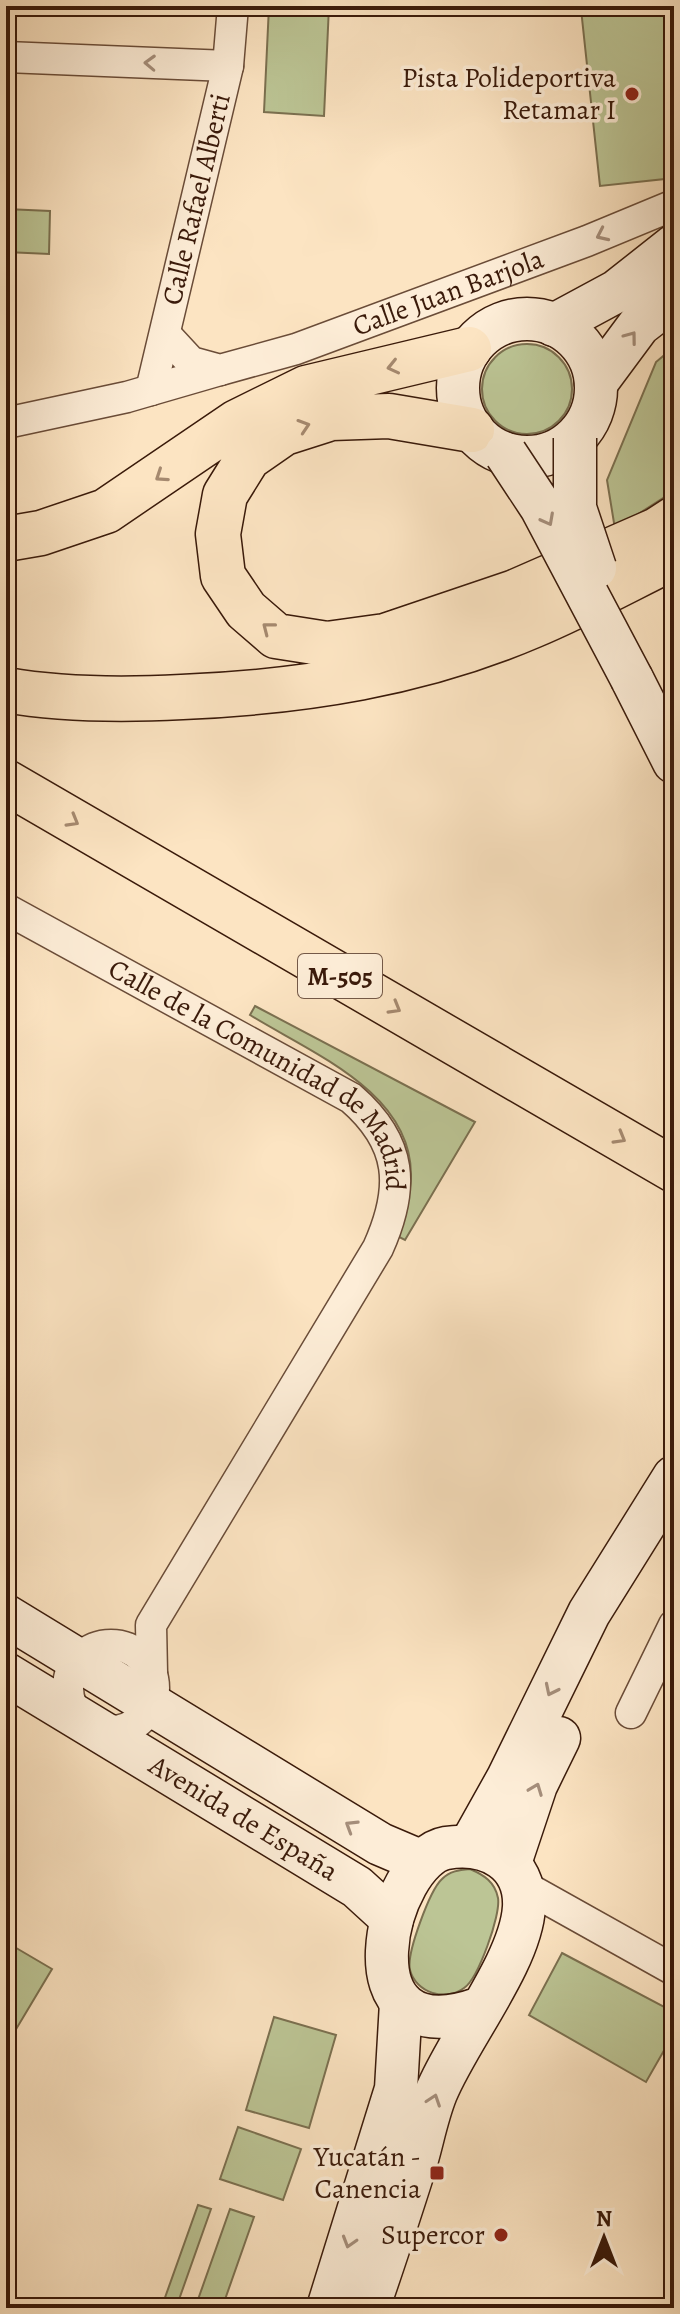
<svg xmlns="http://www.w3.org/2000/svg" width="680" height="2314" viewBox="0 0 680 2314" font-family="Alegreya,serif">
<style>
.green{fill:#bcc595;stroke:#7b7050;stroke-width:2}
.lines{fill:none;stroke-linecap:round;stroke-linejoin:round}
.street-casing{stroke:#6a4c38;stroke-width:33}
.secondary-casing{stroke:#3a1a0a;stroke-width:45}
.highway-casing{stroke:#3a1a0a;stroke-width:47}
.street{stroke:#fdedd7;stroke-width:30}
.secondary{stroke:#fdedd7;stroke-width:42}
.highway{stroke:#fce4c2;stroke-width:44}
.secondary-bridge-casing{stroke:#3a1a0a;stroke-width:45;stroke-linecap:butt}
.secondary-bridge{stroke:#fdedd7;stroke-width:42}
.oneway{stroke:#a58e7b}
.oneway2{stroke:#a5896f}
.poi-dot{fill:#8f2418;stroke:#fdedd7;stroke-width:3}
.labels{text-anchor:middle;dominant-baseline:central;stroke-width:7;stroke-linejoin:round;paint-order:stroke}
.shield{fill:#fdedd7;stroke:#745948;stroke-width:2}
.shield-label{font-size:26px;font-weight:bold;fill:#3a1a0a}
.poi-label{font-size:28px;fill:#3a1a0a;stroke:#fdedd7;text-anchor:end}
.street-label{font-size:28px;fill:#3a1a0a;stroke:#fdedd7}
</style>
<rect width="100%" height="100%" fill="#fce4c2"/>
<filter id="stains"><feTurbulence type="fractalNoise" baseFrequency=".0025" numOctaves="4"/><feColorMatrix values="0 0 0 0 .2 0 0 0 0 .09 0 0 0 0 .02 0 0 0 .5 -.17"/></filter>
<radialGradient id="worn" r=".72"><stop offset=".6" stop-color="#630" stop-opacity="0"/><stop offset="1" stop-color="#630" stop-opacity=".3"/></radialGradient>
<!-- green -->
<path class="green" d="M269,6H329L324,116L264,112Z
M612,6H674V178L600,186L581,9Z
M6,209L50,211L49,254L6,252Z
M482 389a45 45 0 1 1 90 0a45 45 0 1 1-90 0Z
M674,347V491L615,529L607,480L656,362Z
M255,1006L475,1122L405,1240L399,1237C403,1218 411,1196 411,1176C412,1092 311,1053 250,1015Z
M470,1869C484,1875 495,1882 498,1898C501,1915 478,1979 464,1988C446,2002 416,1993 410,1970C406,1954 430,1890 442,1879C450,1871 459,1870 470,1869Z
M6,1942L52,1969L15,2031L6,2026Z
M562,1953L674,2012V2033L646,2082L529,2015Z
M274,2017L336,2035L309,2128L246,2110Z
M238,2127L301,2149L283,2200L220,2179Z
M198,2205L211,2209L176,2308L162,2306Z
M230,2209L254,2217L222,2308H195Z"/>
<g class="lines">
<!-- street casing -->
<g class="street-casing">
<g id="street">
<path d="M6,57L228,66"/>
<path id="s1" d="M166,335L191,362L220,370L296,349L587,241L674,205"/>
<path id="s2" d="M151,390L228,66L233,6"/>
<path d="M6,423L127,397L220,370"/>
<path id="s3" d="M6,909L351,1098C403,1143 405,1188 378,1248L151,1625L152,1673"/>
<circle cx="111" cy="1688" r="43"/>
<path d="M631,1713L674,1625"/>
<path d="M522,1885L674,1970"/>
</g>
</g>
<!-- secondary casing -->
<g class="secondary-casing">
<g id="secondary">
<circle cx="527" cy="388" r="69"/>
<path d="M554,325L617,291L674,246"/>
<path d="M596,383L639,325L674,298"/>
<path d="M632,679L674,762"/>
<path d="M6,1616L380,1844L420,1861"/>
<path id="s4" d="M6,1674L357,1887L392,1919"/>
<path d="M470,1846L508,1778L589,1613L674,1477"/>
<path d="M510,1863L536,1785L559,1738"/>
<path d="M328,2308L396,2089L401,2003"/>
<path d="M368,2308C384,2262 399,2216 414,2169C422,2144 426,2118 436,2093C458,2039 521,1962 524,1907C526,1862 488,1841 446,1848C387,1858 336,2060 481,2008"/>
</g>
</g>
<!-- highway casing -->
<g class="highway-casing">
<path id="highway" d="M472,430L389,416L331,418L284,433L248,458L225,495L218,534L223,576L246,610L276,636L327,644L385,636L515,592L657,530L674,519
M6,539L41,533L106,511L237,422L306,388L469,349
M6,690C63,700 124,700 182,697C302,692 420,674 532,626C580,606 627,580 674,557
M6,782L674,1170"/>
</g>
<!-- street -->
<use href="#street" class="street"/>
<!-- secondary -->
<use href="#secondary" class="secondary"/>
<!-- highway -->
<use href="#highway" class="highway"/>
<!-- secondary-bridge casing -->
<g class="secondary-bridge-casing">
<path id="secondary-bridge" d="M575,438V508L595,568
M506,454L541,507L632,679"/>
</g>
<!-- secondary-bridge -->
<use href="#secondary-bridge" class="secondary-bridge"/>
</g>
<!-- one-way arrows -->
<defs><path id="oneway-chevron" d="M-2-3.5L2.5 0L-2 3.5" fill="none" stroke-width="1.6" stroke-linecap="round" stroke-linejoin="round" transform="scale(2)"/></defs>
<g class="oneway">
<use href="#oneway-chevron" transform="translate(150 63) rotate(-178)"/>
<use href="#oneway-chevron" transform="translate(602 235) rotate(155)"/>
<use href="#oneway-chevron" transform="translate(631 337) rotate(-53)"/>
<use href="#oneway-chevron" transform="translate(548 520) rotate(62)"/>
<use href="#oneway-chevron" transform="translate(551 1690) rotate(116)"/>
<use href="#oneway-chevron" transform="translate(536 1789) rotate(-69)"/>
<use href="#oneway-chevron" transform="translate(351 1826) rotate(-148)"/>
<use href="#oneway-chevron" transform="translate(434 2100) rotate(-71)"/>
<use href="#oneway-chevron" transform="translate(349 2242) rotate(107)"/>
</g>
<g class="oneway2">
<use href="#oneway-chevron" transform="translate(393 367) rotate(167)"/>
<use href="#oneway-chevron" transform="translate(304 426) rotate(-18)"/>
<use href="#oneway-chevron" transform="translate(161 476) rotate(146)"/>
<use href="#oneway-chevron" transform="translate(268 628) rotate(-142)"/>
<use href="#oneway-chevron" transform="translate(73 821) rotate(30)"/>
<use href="#oneway-chevron" transform="translate(395 1008) rotate(30)"/>
<use href="#oneway-chevron" transform="translate(620 1138) rotate(30)"/>
</g>
<!-- markers -->
<g class="poi-dot">
<circle cx="632" cy="94" r="8"/>
<rect x="429" y="2165" width="16" height="16" rx="4"/>
<circle cx="501" cy="2235" r="8"/>
</g>
<g class="labels">
<!-- shield labels -->
<rect class="shield" x="298" y="954" width="84" height="44" rx="6"/>
<g class="shield-label">
<text x="340" y="976">M-505</text>
</g>
<!-- poi labels -->
<g class="poi-label">
<text x="616" y="78">Pista Polideportiva<tspan x="616" dy="32">Retamar I</tspan></text>
<text x="421" y="2157">Yucatán -<tspan x="421" dy="32">Canencia</tspan></text>
<text x="485" y="2235">Supercor</text>
</g>
<!-- street labels -->
<g class="street-label">
<text stroke="none"><textPath href="#s2" startOffset="196">Calle Rafael Alberti</textPath></text>
<text stroke="none"><textPath href="#s1" startOffset="308">Calle Juan Barjola</textPath></text>
<text stroke="none"><textPath href="#s3" startOffset="310">Calle de la Comunidad de Madrid</textPath></text>
<text stroke="none"><textPath href="#s4" startOffset="278">Avenida de España</textPath></text>
</g>
</g>
<!-- margin -->
<rect width="680" height="2314" fill="none" stroke="#fce4c2" stroke-width="32"/>
<rect x="8" y="8" width="664" height="2298" fill="none" stroke="#3a1a0a" stroke-width="4"/>
<rect x="16" y="16" width="648" height="2282" fill="none" stroke="#3a1a0a" stroke-width="2"/>
<!-- north arrow -->
<g transform="translate(604 2238)" stroke="#fdedd7" stroke-width="6" paint-order="stroke">
<path d="M0-6L14 30L0 20L-14 30Z" fill="#3a1a0a"/>
<text y="-12" font-size="22" font-weight="bold" text-anchor="middle" fill="#3a1a0a">N</text>
</g>
<rect width="100%" height="100%" filter="url(#stains)"/>
<rect width="100%" height="100%" fill="url(#worn)"/>
</svg>
